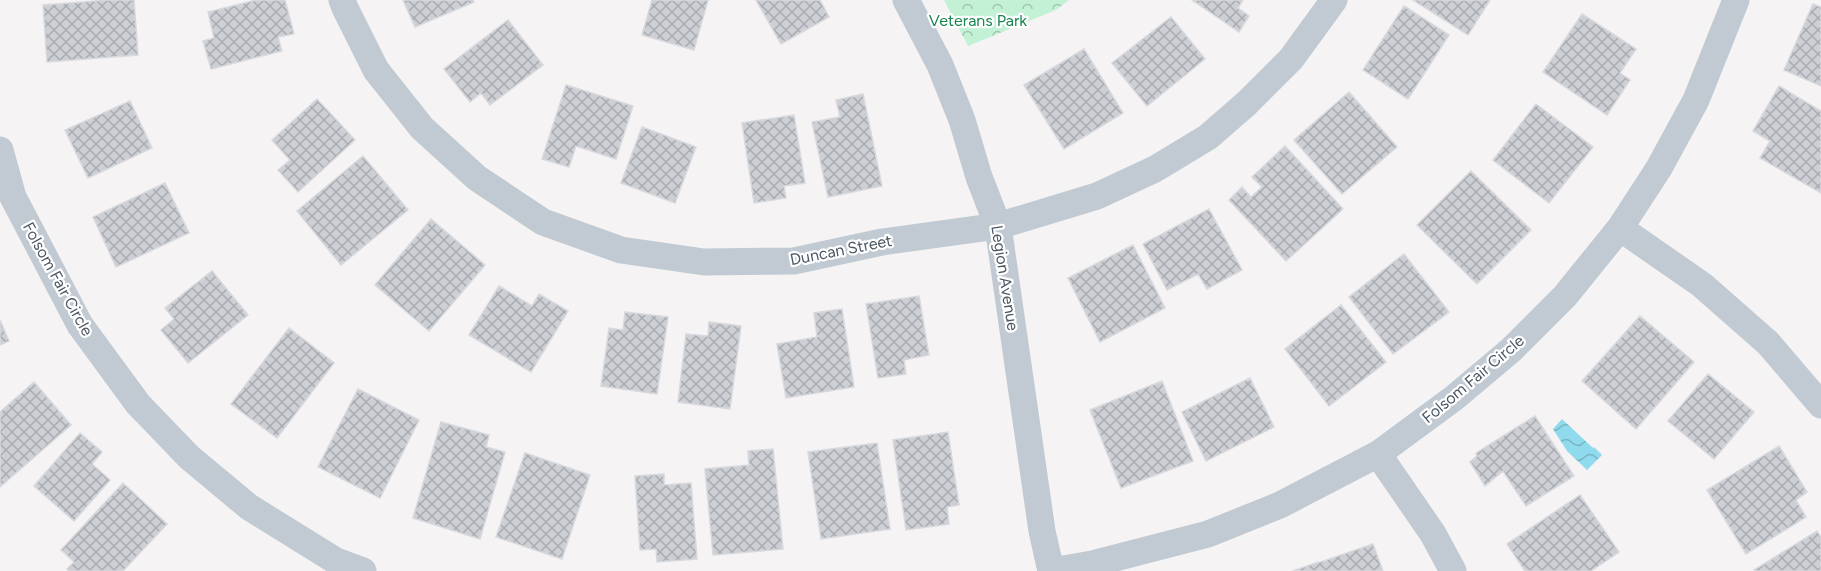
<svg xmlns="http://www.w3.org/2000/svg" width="1821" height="571" viewBox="0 0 1821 571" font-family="Figtree,sans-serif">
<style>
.park{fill:url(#park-crowns)}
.water{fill:url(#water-waves)}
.building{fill:url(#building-cross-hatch);stroke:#d7d9de;stroke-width:1.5}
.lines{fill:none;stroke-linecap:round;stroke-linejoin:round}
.minor{stroke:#c1cad2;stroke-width:27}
.labels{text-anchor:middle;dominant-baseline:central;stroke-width:4.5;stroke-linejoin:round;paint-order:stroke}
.park-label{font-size:16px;fill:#17864f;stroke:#fff}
.street-label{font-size:16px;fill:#4a5661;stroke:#fff}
</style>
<defs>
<pattern id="park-crowns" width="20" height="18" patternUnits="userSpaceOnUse" patternTransform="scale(1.5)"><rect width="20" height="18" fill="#c3f1d5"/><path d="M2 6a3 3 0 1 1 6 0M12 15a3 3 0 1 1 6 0" fill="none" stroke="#a0c6b0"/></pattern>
<pattern id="water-waves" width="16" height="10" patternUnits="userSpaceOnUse" patternTransform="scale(1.5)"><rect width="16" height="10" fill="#90daee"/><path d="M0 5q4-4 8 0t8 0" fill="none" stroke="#78b4c4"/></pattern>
<pattern id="building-cross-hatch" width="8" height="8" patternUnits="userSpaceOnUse" patternTransform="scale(1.5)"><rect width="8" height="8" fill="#cdcfd5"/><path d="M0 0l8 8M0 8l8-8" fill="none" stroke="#a8abb0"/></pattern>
</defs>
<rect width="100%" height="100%" fill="#f5f3f3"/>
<!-- park -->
<path class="park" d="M944,0H1069L1056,10L968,46Z"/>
<!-- water -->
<path class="water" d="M1562,419L1593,448L1594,447L1602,455L1587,470L1567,451L1553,429Z"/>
<!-- building -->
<path class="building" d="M109,0H134L138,55L47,62L43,5Z
M256,0H285L294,34L278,37L282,51L211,69L203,41L214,38L208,12Z
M403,0H473L474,2L415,27Z
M652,0H708L694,50L642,35Z
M756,0H820L829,17L781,44Z
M1192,0H1243L1238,8L1249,16L1239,32Z
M1413,0H1490L1468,35Z
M1813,4L1821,7V86L1784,70Z
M1404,6L1449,35L1408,99L1363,70Z
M1582,14L1636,49L1620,73L1630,80L1607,115L1543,72Z
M1171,17L1205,59L1147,106L1112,63Z
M508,20L543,65L490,105L481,93L470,102L444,69Z
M1084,49L1123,113L1064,149L1024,85Z
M566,85L633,106L616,159L576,146L569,167L542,159Z
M1779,86L1821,111V193L1760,158L1770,141L1753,131Z
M1349,92L1397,147L1342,194L1294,140Z
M863,94L882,186L828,197L812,122L840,117L836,100Z
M317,99L355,140L298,192L278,170L290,160L272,140Z
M130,101L152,148L88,178L65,130Z
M1536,104L1593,147L1549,203L1493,160Z
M794,115L805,183L784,186L786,198L754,203L742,123Z
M642,127L696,147L675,203L621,183Z
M1285,146L1343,209L1286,261L1229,200L1242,187L1251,197L1262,187L1252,177Z
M363,156L408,210L341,265L297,211Z
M1471,171L1531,230L1477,284L1417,225Z
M165,183L189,233L116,267L93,217Z
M1209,209L1242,270L1207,289L1198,274L1167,290L1143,244Z
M431,219L485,265L429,331L375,285Z
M1133,245L1165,308L1100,342L1068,278Z
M1404,254L1449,312L1393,354L1349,297Z
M212,271L248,315L188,363L161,330L174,319L165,308Z
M499,286L532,306L539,294L568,311L531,372L469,335Z
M919,296L929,355L904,360L906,374L878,378L866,304Z
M1341,305L1386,362L1329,406L1285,349Z
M842,309L854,387L786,398L777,344L817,337L814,313Z
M625,312L668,317L657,394L601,386L609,328L623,330Z
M1640,316L1694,362L1636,429L1582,381Z
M0,320L9,341L0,345Z
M709,322L741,326L730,409L678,402L686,334L708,336Z
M289,328L334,363L277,438L231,404Z
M1708,374L1754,412L1714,459L1668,421Z
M1250,378L1274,427L1206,461L1182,412Z
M1162,381L1193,461L1121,488L1090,410Z
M34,382L71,425L0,487V412Z
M358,389L419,420L380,498L318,467Z
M1535,416L1574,476L1526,506L1503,471L1485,486L1470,462L1477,456L1476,453Z
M441,422L489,435L486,447L505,452L480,539L413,518Z
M948,432L959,505L947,507L949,524L906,530L893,440Z
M80,433L102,452L92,464L110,480L74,521L34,486Z
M877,443L890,529L821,539L808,452Z
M1779,446L1807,492L1796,500L1806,517L1746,554L1707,490Z
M773,449L783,549L713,555L705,469L749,465L748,451Z
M525,453L590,475L562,559L496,537Z
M664,474V485L691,483L697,559L657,562L656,549L640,550L635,476Z
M123,483L167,524L123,571H69L67,569L74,562L61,550Z
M1580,495L1619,552L1591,571H1525L1507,544Z
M1817,531L1821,537V571H1755L1754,570Z
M1373,544L1383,571H1293L1318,562V563Z"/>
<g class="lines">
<!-- minor -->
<path class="minor" d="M342,0L345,8L376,70L422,128L477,178L543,222L621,250L704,262L794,261L882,242L998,226L1097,196L1155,169L1208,137L1247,103L1291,59L1334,0
M906,0L940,65L962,120L979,177L998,226L1042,531L1051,571
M0,150L13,197L80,325L138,404L189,457L249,507L336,561L363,571
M1620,228L1702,285L1768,343L1821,405
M1378,454L1433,534L1453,571
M1052,571L1092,564L1208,534L1280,505L1378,454L1454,398L1511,350L1565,296L1620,228L1659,168L1696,100L1736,0"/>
</g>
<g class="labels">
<!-- park labels -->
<g class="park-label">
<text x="978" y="20">Veterans Park</text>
</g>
<!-- street labels -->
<g class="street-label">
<text transform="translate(841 250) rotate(-11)">Duncan Street</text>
<text transform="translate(1005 278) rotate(81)">Legion Avenue</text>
<text transform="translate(58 279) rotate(61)">Folsom Fair Circle</text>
<text transform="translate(1473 379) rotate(-40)">Folsom Fair Circle</text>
</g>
</g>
</svg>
